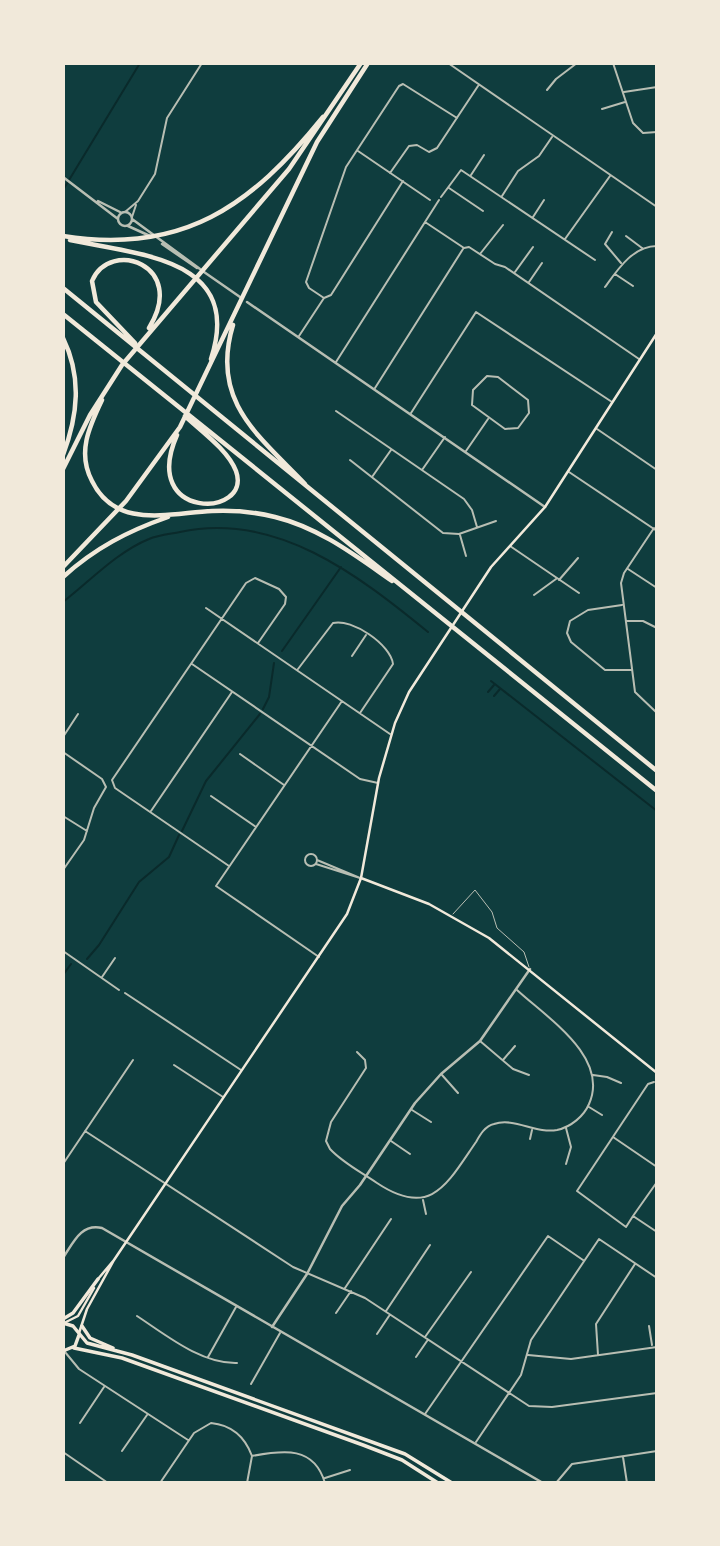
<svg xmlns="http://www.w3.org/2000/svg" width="720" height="1546" viewBox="0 0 720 1546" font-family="'Asap Condensed',sans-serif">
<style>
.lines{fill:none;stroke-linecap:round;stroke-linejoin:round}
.stream{stroke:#0a2a2b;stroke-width:2}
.service{stroke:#b8beb3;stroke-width:1}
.minor{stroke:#b8beb3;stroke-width:2}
.tertiary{stroke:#b8beb3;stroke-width:2.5}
.secondary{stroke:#f1e9da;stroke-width:2.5}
.primary{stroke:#f1e9da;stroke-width:3.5}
.motorway{stroke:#f1e9da;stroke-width:4.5}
</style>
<rect width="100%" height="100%" fill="#0f3d3e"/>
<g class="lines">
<!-- stream -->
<path class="stream" d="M63,190L140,63
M63,602C90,581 117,552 149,539C158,535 170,534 180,532C276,511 358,575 428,632
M282,651L341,567
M491,681L657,811
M488,692L494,685
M494,696L500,689
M263,709L269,697L274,663
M182,831L206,781L260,714
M87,959L99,945L139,882L169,857L179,835
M63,975L71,964"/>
<!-- service -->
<path class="service" d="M453,914L475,890L492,912L497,928L524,952L529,967"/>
<!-- minor -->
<path class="minor" d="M448,63L657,207
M613,63L633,123L643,133L657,132
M547,90L556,79L577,63
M624,92L657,87
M602,109L625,102
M358,151L430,200
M390,173L409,146L417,145L429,152L437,148L478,86
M471,175L484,155
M449,188L483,211
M502,196L518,171L539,156L552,137
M441,197L461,170L595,260
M125,212L138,201L155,174L167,118L202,63
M132,217L136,205
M533,217L544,200
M425,222L464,248L469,247L495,264L505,267L639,359
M612,232L605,244L621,263
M626,236L642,248
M565,239L610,176
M480,254L503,225
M515,272L533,247
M615,274L633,286
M529,282L542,263
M605,287C618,269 633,246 657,246
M324,298L309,288L306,282L346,167L399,86L403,84L457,118
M299,336L324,298L331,295L403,181
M336,362L439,200
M487,376L498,377L528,400L529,413L518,428L505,429L472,405L473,390Z
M375,388L463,249
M336,411L464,499L472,510L477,527
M411,413L476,312L612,402
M597,429L657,470
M466,451L488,419
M350,460L443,533L459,534L496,521
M422,470L445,437
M569,472L657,531
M372,477L391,450
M654,528L624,573L621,583L635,692L657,713
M460,535L466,556
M510,546L579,593
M628,569L657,588
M559,580L578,558
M534,595L556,579
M622,605L588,610L570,621L567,633L571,642L605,670H631
M206,608L390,734
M627,621H643L657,628
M352,656L366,635
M192,664L360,779L378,783
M298,669L333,623C352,618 391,645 393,664L360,713
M63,737L78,714
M63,752L102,779L106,787L94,808L84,840L63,870
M240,754L284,785
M211,796L256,827
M151,811L232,692
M63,816L87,831
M305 860a6 6 0 1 1 12 0a6 6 0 1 1-12 0Z
M317,860L360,878
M316,864L360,878
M229,866L115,788L112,780L246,583L255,578L279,589L286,597L285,604L258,643
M63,951L119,990
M319,957L216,886L342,701
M102,977L115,958
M125,993L241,1070
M480,1041L513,1069L529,1075
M357,1052L365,1060L366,1068L331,1122L326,1141L330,1149C343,1163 361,1172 377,1183C431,1219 447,1184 476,1142C480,1135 485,1126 494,1124C514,1117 536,1134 557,1130C571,1127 584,1116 589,1104C610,1057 546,1017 517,990
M503,1060L515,1046
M174,1065L223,1097
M442,1075L458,1093
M593,1075L607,1077L621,1083
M589,1107L602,1115
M412,1110L431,1122
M566,1128L571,1147L566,1164
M85,1131L293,1267L365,1298L529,1406L552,1407L657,1393
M613,1137L657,1167
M530,1139L532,1130
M391,1141L410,1154
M63,1164L133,1060
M657,1182L633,1216L657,1232
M423,1200L426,1214
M633,1216L626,1227L577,1191L648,1084L654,1082
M345,1288L391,1219
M386,1311L430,1245
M336,1313L351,1291
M137,1316C166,1335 201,1364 237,1363
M649,1326L652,1345
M377,1334L389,1316
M425,1337L471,1272
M65,1352L79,1369L188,1440
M528,1355L571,1359L657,1347
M598,1355L596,1324L635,1264
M208,1357L236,1307
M416,1357L427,1341
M251,1384L280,1333
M425,1414L548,1236L583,1260
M80,1423L104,1387
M476,1442L521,1375L531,1340L599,1239L657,1278
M122,1451L147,1415
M63,1452L108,1483
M623,1457L627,1483
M325,1478L350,1470
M160,1483L194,1433L211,1423C231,1425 245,1437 252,1456
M223,1483H237
M247,1483L252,1456C284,1450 314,1446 325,1483
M556,1483L572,1464L657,1451"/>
<!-- tertiary -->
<path class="tertiary" d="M63,177L118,219
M98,201L120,212
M118 219a7 7 0 1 1 14 0a7 7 0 1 1-14 0Z
M132,219L200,269
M128,226L150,236
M162,244L197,268
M204,272L240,297
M247,302L545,507
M63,1258C73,1243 81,1223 102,1228L543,1483
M272,1327L307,1274L342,1206L360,1185L415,1103L441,1074L480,1041L530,969"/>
<!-- secondary -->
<path class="secondary" d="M361,878L429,904L489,938L657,1073
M98,1279L114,1260
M66,1322L78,1316L94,1288
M79,1333L87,1309L114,1260L347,914L361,878L379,778L395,723L409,692L491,567L545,507L657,333"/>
<!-- primary -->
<path class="primary" d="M63,1319L73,1313L98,1279
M63,1323L73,1326L87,1343L132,1355L405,1454L452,1483
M82,1326L90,1338L113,1348
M74,1348L122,1358L363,1445L402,1460L438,1483
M63,1351L75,1346L79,1335"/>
<!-- motorway -->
<path class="motorway" d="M63,236C183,255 251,206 323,117
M70,240C139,255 244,258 211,359
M63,288L657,771
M63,314L657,791
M233,325C210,401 258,435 305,484
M63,338C82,377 78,415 63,455
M135,343L96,302L92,281C110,238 188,265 149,328
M102,400C89,427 77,453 92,481C116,530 169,513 212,511C233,510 255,512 275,517C320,528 356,556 392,581
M177,435C139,521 253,518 236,471C228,450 201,431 185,416
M63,469L90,415L122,365L289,169L361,63
M63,567L126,501L180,427L317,142L368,63
M63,577C95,548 128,531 168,517"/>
</g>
<!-- border -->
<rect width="720" height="1546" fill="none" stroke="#f1e9da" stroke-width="130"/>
</svg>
